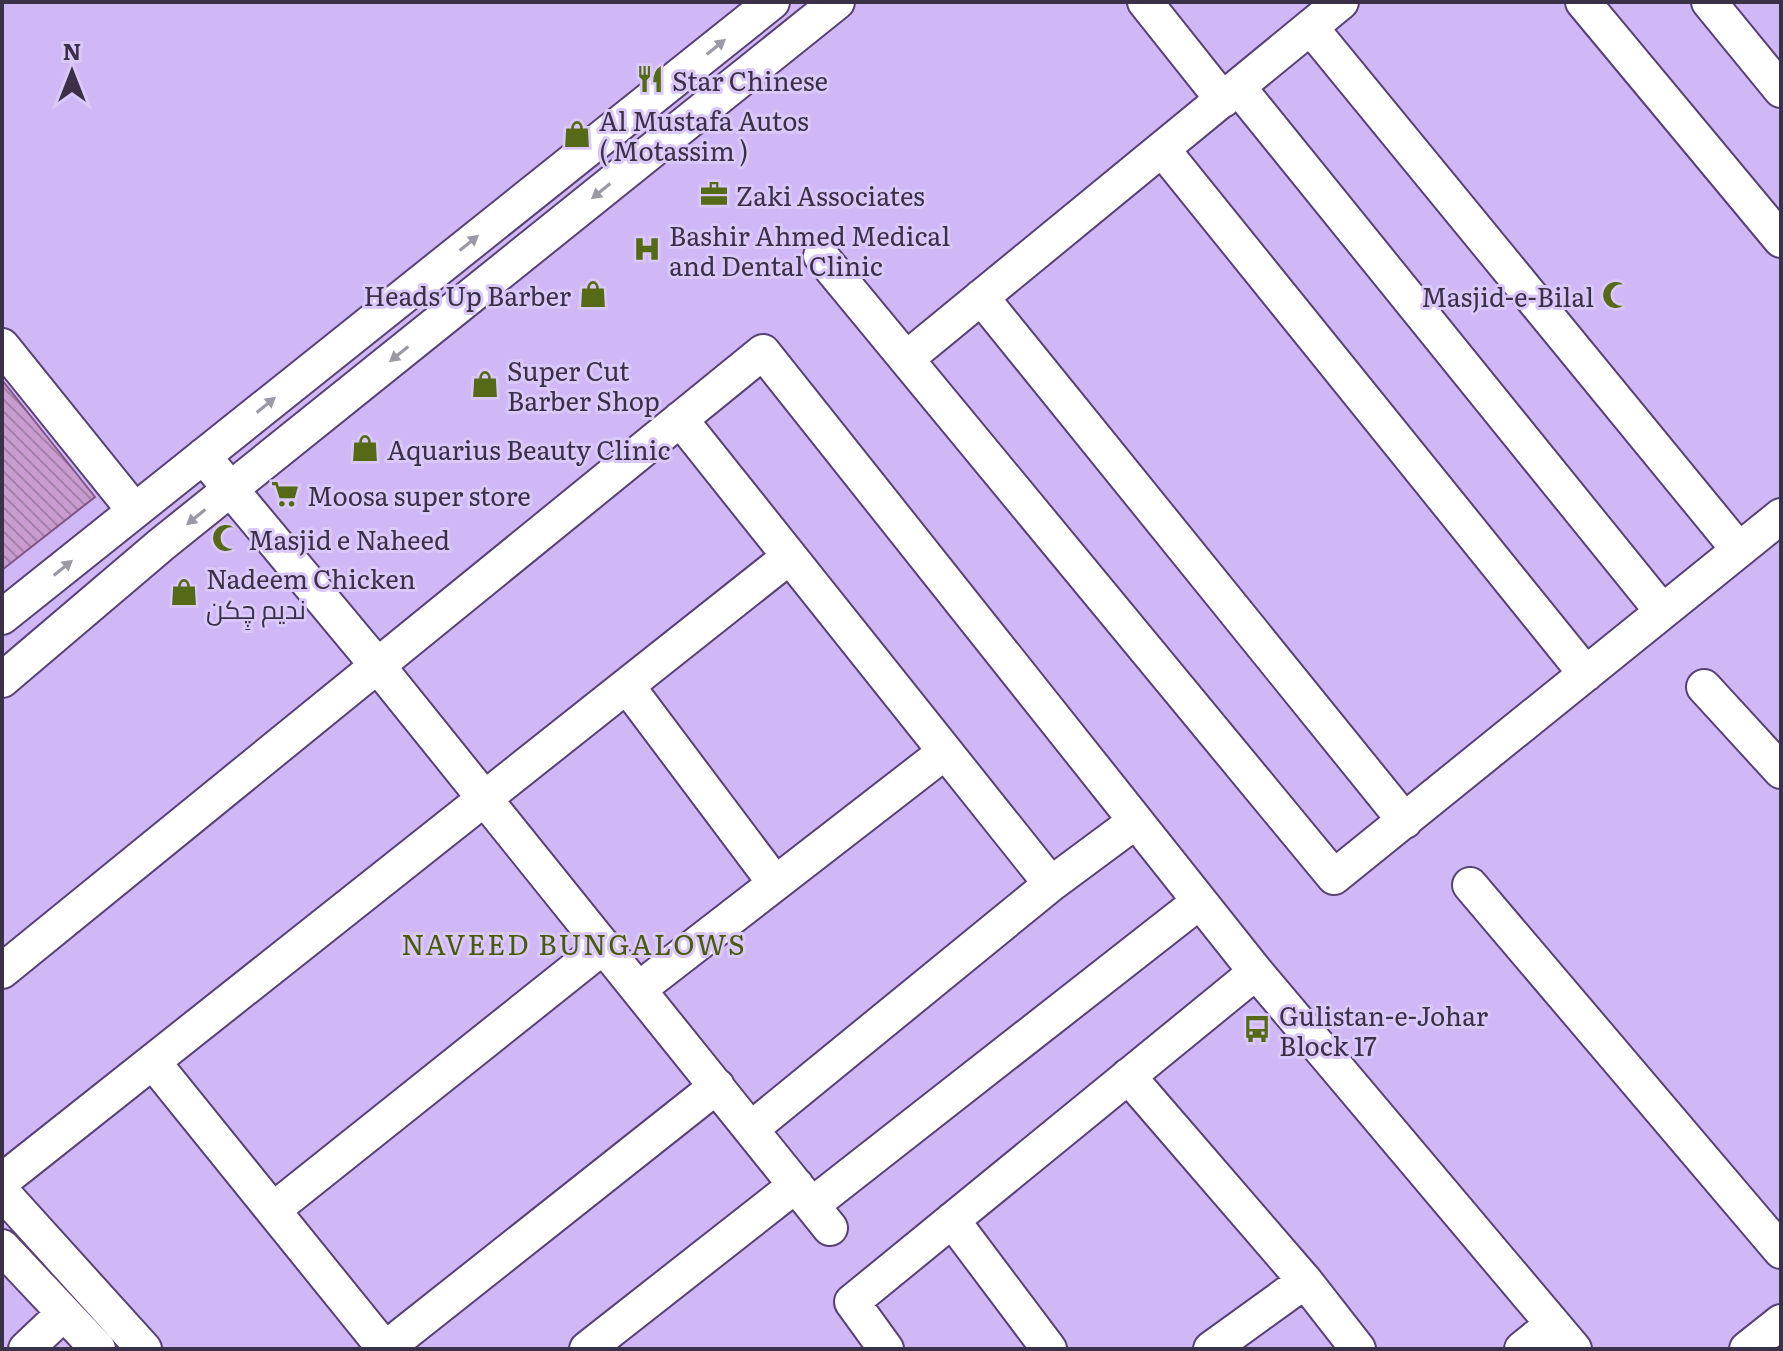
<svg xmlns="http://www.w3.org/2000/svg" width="1783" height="1351" viewBox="0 0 1783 1351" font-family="Literata,Cairo,serif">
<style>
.building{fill:url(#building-back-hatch);stroke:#805686;stroke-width:2}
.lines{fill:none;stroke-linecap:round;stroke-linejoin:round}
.minor-casing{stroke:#574175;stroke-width:38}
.minor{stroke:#fff;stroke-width:34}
.oneway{fill:#9c98a4}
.labels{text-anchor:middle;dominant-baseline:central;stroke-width:6;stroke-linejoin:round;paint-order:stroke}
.poi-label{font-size:26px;fill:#3a3149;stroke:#dac8f9;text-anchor:start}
.neighbourhood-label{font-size:28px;letter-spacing:2px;fill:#495a0c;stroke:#dac8f9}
</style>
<defs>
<pattern id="building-back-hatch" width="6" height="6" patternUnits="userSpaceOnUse" patternTransform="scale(2)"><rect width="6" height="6" fill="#c99ccf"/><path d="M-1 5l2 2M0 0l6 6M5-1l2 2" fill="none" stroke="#a480aa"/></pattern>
</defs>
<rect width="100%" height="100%" fill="#cfb8f5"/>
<!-- building -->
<path class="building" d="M2,380L95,497L2,570Z"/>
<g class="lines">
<!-- minor casing -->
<g class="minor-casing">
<path id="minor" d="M1145,2L1223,100
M1583,2L1781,240
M1709,2L1781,90
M1311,28L1739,550
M1238,87L1662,611
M1162,149L1586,674
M821,256L1334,877L1781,516
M981,297L1405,821
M2,346L134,510
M906,359L1341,2
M680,419L1051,884
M203,456L377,665L830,1228
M2,617L772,2
M2,680L162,544L837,2
M627,686L775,883
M1704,687L1781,771
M1470,885L1781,1251
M2,971L763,352L1256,972L1574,1349
M639,989L945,752
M153,1062L385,1349
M1128,1076L1305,1281L1358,1349
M751,1129L1051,884L1136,821
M2,1181L789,557
M2,1192L144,1349
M812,1205L1199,902
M273,1210L604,946
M952,1220L1049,1349
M2,1247L98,1349
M26,1349L64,1313
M385,1349L717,1086
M587,1349L796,1185
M886,1349L852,1302L1256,972
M1211,1349L1305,1281
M1522,1349L1553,1324
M1747,1349L1781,1322"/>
</g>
<!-- minor -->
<use href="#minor" class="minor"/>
</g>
<!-- one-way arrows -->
<defs><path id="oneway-solid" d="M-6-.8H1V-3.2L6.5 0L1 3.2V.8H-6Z" transform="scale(2)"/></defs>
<g class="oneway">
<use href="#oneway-solid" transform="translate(716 47) rotate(-39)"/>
<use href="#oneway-solid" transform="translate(601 191) rotate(141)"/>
<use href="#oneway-solid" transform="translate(469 243) rotate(-39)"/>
<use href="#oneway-solid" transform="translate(399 354) rotate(141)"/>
<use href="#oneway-solid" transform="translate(266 405) rotate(-39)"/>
<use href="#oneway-solid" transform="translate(196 517) rotate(141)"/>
<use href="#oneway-solid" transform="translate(63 568) rotate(-39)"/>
</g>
<!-- icons -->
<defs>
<g id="restaurant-bare" transform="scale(2.16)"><path d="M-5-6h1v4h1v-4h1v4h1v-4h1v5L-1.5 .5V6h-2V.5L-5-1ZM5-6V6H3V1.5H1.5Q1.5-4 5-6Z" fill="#566916" stroke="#dac8f9" stroke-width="2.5" paint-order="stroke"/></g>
<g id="shop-bare" transform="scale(2.16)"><path d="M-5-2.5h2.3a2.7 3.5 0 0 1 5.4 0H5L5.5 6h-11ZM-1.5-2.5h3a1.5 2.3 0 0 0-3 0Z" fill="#566916" stroke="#dac8f9" stroke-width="2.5" paint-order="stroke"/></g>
<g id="office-bare" transform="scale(2.16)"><path d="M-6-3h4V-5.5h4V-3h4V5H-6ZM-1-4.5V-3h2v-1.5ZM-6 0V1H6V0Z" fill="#566916" stroke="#dac8f9" stroke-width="2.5" paint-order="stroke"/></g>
<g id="hospital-bare" transform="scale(2.16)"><path d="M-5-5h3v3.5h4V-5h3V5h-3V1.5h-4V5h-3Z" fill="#566916" stroke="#dac8f9" stroke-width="2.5" paint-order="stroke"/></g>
<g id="mosque-bare" transform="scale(2.16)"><path d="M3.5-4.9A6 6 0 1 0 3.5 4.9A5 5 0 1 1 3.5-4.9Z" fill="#566916" stroke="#dac8f9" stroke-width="2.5" paint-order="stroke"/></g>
<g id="supermarket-bare" transform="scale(2.16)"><path d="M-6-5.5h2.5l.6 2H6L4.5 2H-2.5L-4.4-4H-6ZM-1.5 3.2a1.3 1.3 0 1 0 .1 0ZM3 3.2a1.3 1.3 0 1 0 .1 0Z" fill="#566916" stroke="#dac8f9" stroke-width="2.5" paint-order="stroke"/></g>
<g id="bus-bare" transform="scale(2.16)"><path d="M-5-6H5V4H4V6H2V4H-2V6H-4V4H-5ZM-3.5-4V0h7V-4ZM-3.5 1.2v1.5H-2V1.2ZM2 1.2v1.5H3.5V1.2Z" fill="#566916" stroke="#dac8f9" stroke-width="2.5" paint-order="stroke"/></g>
</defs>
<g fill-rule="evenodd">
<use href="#restaurant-bare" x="650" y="79"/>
<use href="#shop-bare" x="577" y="134"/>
<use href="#office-bare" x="714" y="194"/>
<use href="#hospital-bare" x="647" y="249"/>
<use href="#shop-bare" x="593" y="294"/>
<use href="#mosque-bare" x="1616" y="295"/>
<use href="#shop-bare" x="485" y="384"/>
<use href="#shop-bare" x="365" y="448"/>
<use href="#supermarket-bare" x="285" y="494"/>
<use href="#mosque-bare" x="226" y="538"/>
<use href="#shop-bare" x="184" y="592"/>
<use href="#bus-bare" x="1257" y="1029"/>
</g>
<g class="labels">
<!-- poi labels -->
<g class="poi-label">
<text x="672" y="79">Star Chinese</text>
<text x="599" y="119">Al Mustafa Autos<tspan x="599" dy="30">( Motassim )</tspan></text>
<text x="736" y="194">Zaki Associates</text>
<text x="669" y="234">Bashir Ahmed Medical<tspan x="669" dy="30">and Dental Clinic</tspan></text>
<text x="571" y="294" text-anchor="end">Heads Up Barber</text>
<text x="1594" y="295" text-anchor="end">Masjid-e-Bilal</text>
<text x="507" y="369">Super Cut<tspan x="507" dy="30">Barber Shop</tspan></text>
<text x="387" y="448">Aquarius Beauty Clinic</text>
<text x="307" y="494">Moosa super store</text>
<text x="248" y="538">Masjid e Naheed</text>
<text x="206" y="577">Nadeem Chicken<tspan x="206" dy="30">ندیم چِکن</tspan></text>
<text x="1279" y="1014">Gulistan-e-Johar<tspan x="1279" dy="30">Block 17</tspan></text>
</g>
<!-- neighbourhood labels -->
<g class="neighbourhood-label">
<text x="574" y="943">NAVEED BUNGALOWS</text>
</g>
</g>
<!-- border -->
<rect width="1783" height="1351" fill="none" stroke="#3a3149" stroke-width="8"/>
<!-- north arrow -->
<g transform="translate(72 72)" stroke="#dac8f9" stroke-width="6" paint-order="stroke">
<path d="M0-6L14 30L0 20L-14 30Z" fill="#3a3149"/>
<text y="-12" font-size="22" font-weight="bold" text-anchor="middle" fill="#3a3149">N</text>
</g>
</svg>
